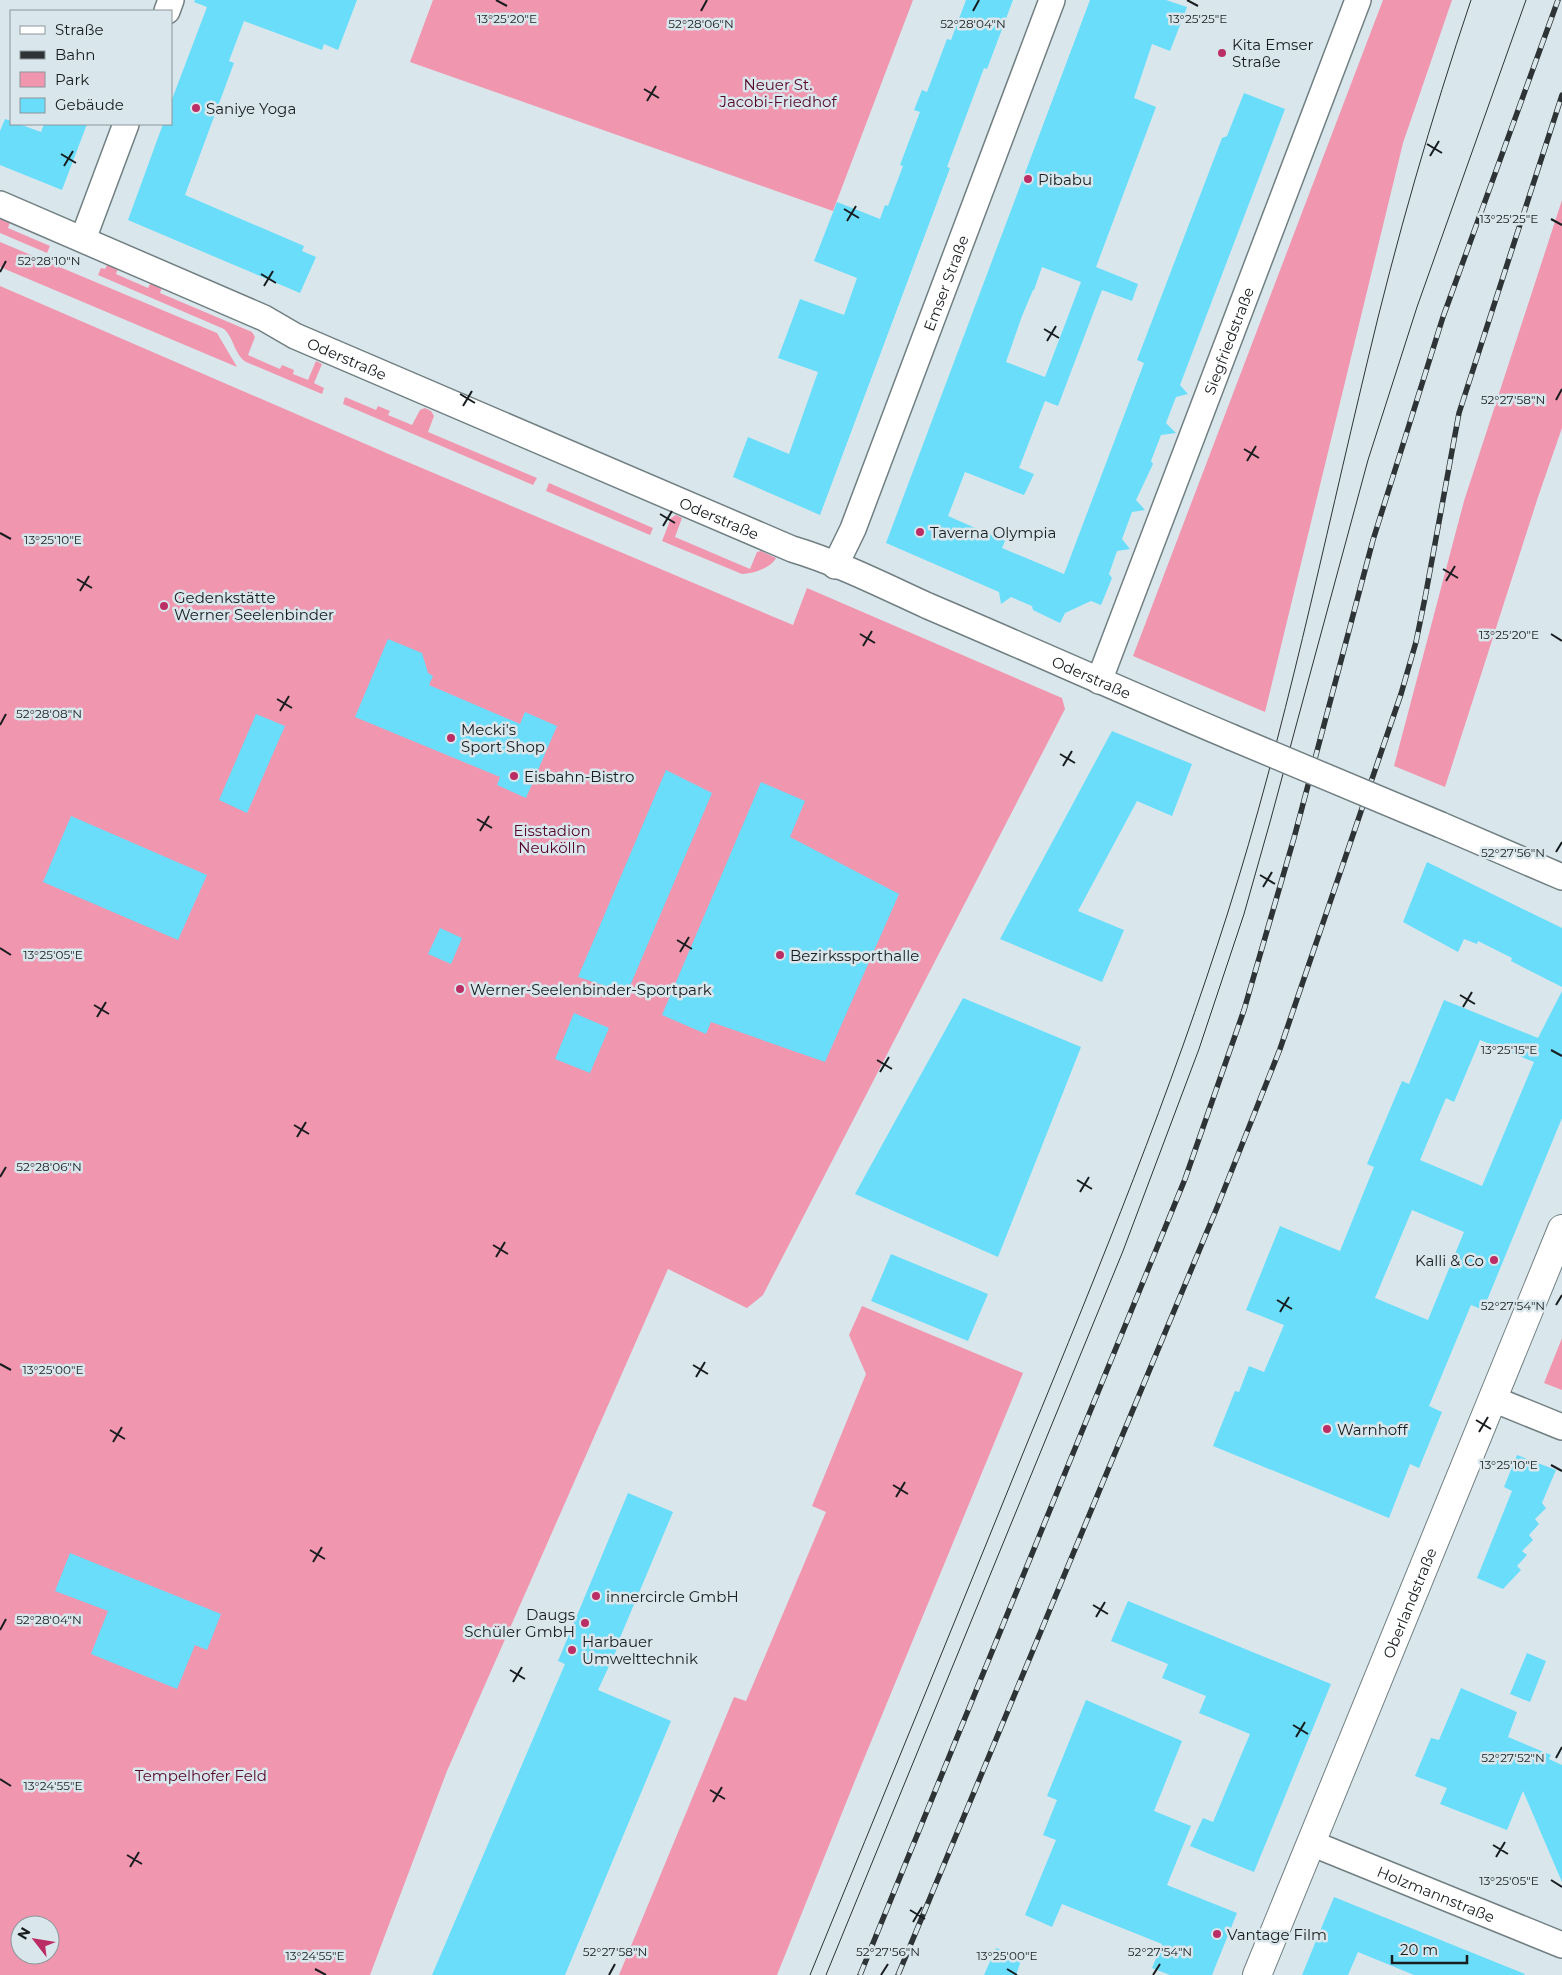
<svg xmlns="http://www.w3.org/2000/svg" width="1562" height="1975" viewBox="0 0 1562 1975" font-family="Montserrat,sans-serif">
<style>
.green{fill:#f096af;fill-rule:evenodd}
.building{fill:#69ddfa;fill-rule:evenodd}
.lines{fill:none;stroke-linecap:round;stroke-linejoin:round}
.street-casing{stroke:#717f82;stroke-width:28}
.secondary-casing{stroke:#717f82;stroke-width:30}
.street{stroke:#fff;stroke-width:25}
.secondary{stroke:#fff;stroke-width:28}
.tram{stroke:#2e3436;stroke-width:1}
.rail-casing{stroke:#2e3436;stroke-width:5.5}
.rail{stroke:#d9e7ec;stroke-width:4;stroke-dasharray:11;stroke-linecap:butt}
.street-bridge-casing{stroke:#717f82;stroke-width:28;stroke-linecap:butt}
.street-bridge{stroke:#fff;stroke-width:25}
.ticks{fill:none;stroke:#181d1f;stroke-width:2}
.poi-dot{fill:#ba2e65;stroke:#d9e7ec;stroke-width:2}
.labels{text-anchor:middle;dominant-baseline:central;stroke-width:5;stroke-linejoin:round;paint-order:stroke}
.poi-label{font-size:15px;fill:#181d1f;stroke:#d9e7ec;text-anchor:start}
.park-label{font-size:15px;fill:#570529;stroke:#d9e7ec}
.street-label{font-size:15px;fill:#181d1f;stroke:#d9e7ec}
.ticks-label{font-size:12px;text-anchor:middle;fill:#181d1f;stroke:#d9e7ec;stroke-width:5;stroke-linejoin:round;paint-order:stroke}
</style>
<rect width="100%" height="100%" fill="#d9e7ec"/>
<!-- green -->
<path class="green" d="M433,0H913L833,211L410,62Z
M1383,0H1452L1403,143L1265,712L1133,656Z
M1562,200V428L1538,497L1445,787L1394,766L1464,501Z
M0,217L10,222L8,228L50,246L47,253L0,233Z
M0,242L217,333L237,367L0,267Z
M108,263L118,268L116,274L148,288L151,282L162,287L160,293L252,332L255,337L248,355L280,369L282,365L294,370L293,374L308,380L316,361L322,364L314,383L324,388L322,394L246,362C234,354 234,338 224,329L98,275L101,268L105,269Z
M0,286L391,455L793,625L807,588L1062,698L1065,709L763,1295L747,1308L668,1269L447,1771L370,1975H0ZM20,1925H50V1955H20Z
M345,397L376,410L378,406L390,411L388,415L412,425L420,410L425,408L431,411L434,416L428,432L537,478L533,485L343,404Z
M549,483L653,528L650,535L546,491Z
M676,515L682,518L675,537L750,569L757,552L761,551L776,558C771,568 752,574 742,574L662,541L671,518Z
M862,1306L1023,1373L854,1783L777,1975H619L734,1697L746,1701L826,1512L812,1506L866,1374L849,1335Z
M1562,1338V1390L1544,1383Z"/>
<!-- building -->
<path class="building" d="M195,0H357L338,50L324,44L322,50L244,21L229,61L234,63L185,195L304,246L302,251L316,257L300,293L128,220L163,124H171V102L207,7L194,2Z
M966,0H1013L987,69L984,68L947,167L950,168L820,515L733,477L748,437L789,454L818,372L778,358L800,299L844,315L857,278L814,261L837,202L880,219L885,205L888,206L903,166L900,165L920,112L914,110L922,90L927,92L947,39L951,40Z
M1090,0H1166L1187,7L1170,51L1152,44L1134,98L1156,107L1096,267L1138,284L1132,301L1102,290L1058,406L1045,401L1019,468L1034,474L1024,495L965,472L948,516L1005,541L1002,548L1064,574L1144,363L1137,360L1222,138L1227,136L1244,93L1285,109L1180,385L1188,394L1176,397L1166,423L1176,433L1161,435L1151,461L1153,464L1136,500L1145,510L1132,512L1122,539L1130,549L1117,551L1109,574L1112,578L1101,605L1091,601L1065,613L1060,623L1033,610L1032,606L1011,597L1001,604L999,592L886,543ZM1042,267L1081,282L1045,377L1006,362L1022,316L1033,290H1034Z
M5,119L11,121V124H19L41,132L44,124H87L62,190L0,165V131Z
M388,639L422,653L428,673L433,676L429,685L520,724L525,712L557,726L526,798L497,785L500,777L355,717Z
M256,714L285,726L247,813L219,800Z
M1112,731L1192,764L1172,816L1137,801L1078,911L1124,930L1102,982L1000,939Z
M666,770L712,793L627,993L578,977Z
M761,782L805,801L790,837L899,894L825,1062L711,1022L706,1034L662,1015Z
M71,816L207,875L178,940L43,882Z
M1427,862L1562,928V987L1511,961L1512,958L1478,941L1477,944L1464,939L1458,952L1403,922Z
M440,928L462,938L451,964L428,954Z
M1562,991V1118L1483,1310L1471,1305L1429,1406L1442,1412L1419,1468L1410,1464L1389,1518L1213,1446L1235,1391L1239,1392L1249,1366L1264,1372L1284,1325L1246,1310L1280,1226L1340,1251L1374,1167L1367,1164L1402,1081L1409,1084L1444,1000L1538,1038ZM1480,1040L1534,1062L1482,1186L1420,1160L1446,1098L1454,1102ZM1412,1210L1464,1232L1428,1320L1375,1298Z
M963,998L1081,1047L998,1257L855,1194Z
M574,1013L609,1028L590,1073L555,1059Z
M891,1254L988,1294L968,1341L871,1301Z
M1517,1455L1556,1470L1542,1503L1546,1508L1535,1519L1539,1524L1529,1535L1533,1540L1522,1551L1527,1555L1517,1566L1521,1570L1503,1589L1477,1578L1512,1491L1504,1487Z
M628,1493L673,1512L619,1640H621L598,1690L671,1721L565,1975H432L565,1664L558,1661Z
M70,1553L221,1614L207,1650L195,1645L177,1689L91,1654L108,1611L55,1591Z
M1128,1601L1331,1684L1254,1872L1190,1846L1203,1818L1213,1822L1250,1734L1199,1713L1206,1696L1162,1678L1168,1664L1111,1641Z
M1527,1653L1546,1661L1530,1702L1510,1694Z
M1461,1688L1517,1712L1508,1737L1551,1755L1549,1759L1562,1765V1882L1523,1791L1507,1830L1440,1804L1447,1788L1415,1776L1431,1738L1439,1740Z
M1086,1700L1182,1741L1154,1811L1191,1826L1167,1885L1237,1913L1212,1975H1170L1152,1968L1162,1944L1062,1904L1052,1927L1025,1915L1056,1840L1043,1835L1057,1800L1047,1796Z
M1334,1897L1525,1974L1524,1975H1414L1358,1952L1348,1975H1302Z
M996,1948L1022,1958L1016,1975H984Z"/>
<g class="lines">
<!-- street casing -->
<g class="street-casing">
<g id="street">
<path d="M167,11L171,0"/>
<path id="s1" d="M0,204L264,318L295,336L792,549C839,563 884,586 928,606C1029,649 1129,694 1231,737"/>
<path d="M83,239L126,124"/>
<path id="s2" d="M835,566L853,529L1052,0"/>
<path id="s3" d="M1099,681L1358,0"/>
<path d="M1441,825L1562,877"/>
<path d="M1493,1399L1562,1427"/>
<path id="s4" d="M1311,1843L1562,1945"/>
</g>
</g>
<!-- secondary casing -->
<g class="secondary-casing">
<g id="secondary">
<path id="s5" d="M1257,1975L1562,1229"/>
</g>
</g>
<!-- street -->
<use href="#street" class="street"/>
<!-- secondary -->
<use href="#secondary" class="secondary"/>
<!-- tram -->
<path class="tram" d="M810,1975C883,1797 956,1619 1028,1441C1100,1266 1171,1092 1228,912C1285,732 1323,546 1367,363C1396,240 1431,119 1471,0
M826,1975L1123,1251L1199,1049L1244,914L1270,822L1368,460L1417,307L1526,0"/>
<!-- rail casing -->
<g class="rail-casing">
<path id="rail" d="M860,1975L1185,1179L1244,1010L1294,838L1373,540L1443,317L1558,0
M898,1975L1216,1210L1280,1049L1401,694L1416,642L1425,598L1459,413L1562,95"/>
</g>
<!-- rail -->
<use href="#rail" class="rail"/>
<!-- street-bridge casing -->
<g class="street-bridge-casing">
<path id="street-bridge" d="M1231,737L1441,825"/>
</g>
<!-- street-bridge -->
<use href="#street-bridge" class="street-bridge"/>
</g>
<!-- ticks -->
<path class="ticks" d="M496,0L507,6M1187,0L1198,6M701,11L707,0M973,11L979,0M644,89L659,98M647,101L656,86M1427,144L1442,153M61,154L76,163M1430,156L1439,141M64,166L73,151M844,209L859,218M1551,219L1562,225M847,221L856,206M0,272L6,261M261,274L276,283M264,286L273,271M1044,329L1059,338M1047,341L1056,326M460,394L475,403M1556,400L1562,389M463,406L472,391M1244,449L1259,458M1247,461L1256,446M660,514L675,523M663,526L672,511M0,533L11,539M1443,569L1458,578M77,579L92,588M1446,581L1455,566M80,591L89,576M860,634L875,643M1551,634L1562,641M863,646L872,631M277,699L292,708M280,711L289,696M0,725L6,714M1060,754L1075,763M1063,766L1072,751M477,819L492,828M480,831L489,816M1556,852L1562,842M1260,875L1275,884M1263,887L1272,872M677,940L692,949M0,948L11,955M680,952L689,937M1460,995L1475,1004M94,1005L109,1014M1463,1007L1472,992M97,1017L106,1002M1551,1050L1562,1056M877,1060L892,1069M880,1072L889,1057M294,1125L309,1134M297,1137L306,1122M0,1177L6,1167M1077,1180L1092,1189M1080,1192L1089,1177M493,1245L508,1254M496,1257L505,1242M1277,1300L1292,1309M1556,1305L1562,1295M1280,1312L1289,1297M0,1364L11,1370M693,1365L708,1374M696,1377L705,1362M1476,1420L1491,1429M110,1430L125,1439M1479,1432L1488,1417M113,1442L122,1427M1551,1465L1562,1471M893,1485L908,1494M896,1497L905,1482M310,1550L325,1559M313,1562L322,1547M1093,1605L1108,1614M1096,1617L1105,1602M0,1630L6,1619M510,1670L525,1679M513,1682L522,1667M1293,1725L1308,1734M1296,1737L1305,1722M1556,1758L1562,1747M0,1779L11,1786M710,1790L725,1799M713,1802L722,1787M1493,1845L1508,1854M127,1855L142,1864M1496,1857L1505,1842M130,1867L139,1852M1551,1880L1562,1887M910,1910L925,1919M913,1922L922,1907M315,1969L326,1975M1007,1969L1017,1975M609,1975L615,1964M881,1975L888,1964M1153,1975L1160,1964"/>
<!-- markers -->
<g class="poi-dot">
<circle cx="1222" cy="53" r="5"/>
<circle cx="196" cy="108" r="5"/>
<circle cx="1028" cy="179" r="5"/>
<circle cx="920" cy="532" r="5"/>
<circle cx="164" cy="606" r="5"/>
<circle cx="451" cy="738" r="5"/>
<circle cx="514" cy="776" r="5"/>
<circle cx="780" cy="955" r="5"/>
<circle cx="460" cy="989" r="5"/>
<circle cx="1494" cy="1260" r="5"/>
<circle cx="1327" cy="1429" r="5"/>
<circle cx="596" cy="1596" r="5"/>
<circle cx="585" cy="1623" r="5"/>
<circle cx="572" cy="1650" r="5"/>
<circle cx="1217" cy="1934" r="5"/>
</g>
<g class="labels">
<!-- poi labels -->
<g class="poi-label">
<text x="1232" y="44">Kita Emser<tspan x="1232" dy="17">Straße</tspan></text>
<text x="206" y="108">Saniye Yoga</text>
<text x="1038" y="179">Pibabu</text>
<text x="930" y="532">Taverna Olympia</text>
<text x="174" y="597">Gedenkstätte<tspan x="174" dy="17">Werner Seelenbinder</tspan></text>
<text x="461" y="729">Mecki's<tspan x="461" dy="17">Sport Shop</tspan></text>
<text x="524" y="776">Eisbahn-Bistro</text>
<text x="790" y="955">Bezirkssporthalle</text>
<text x="470" y="989">Werner-Seelenbinder-Sportpark</text>
<text x="1484" y="1260" text-anchor="end">Kalli &amp; Co</text>
<text x="1337" y="1429">Warnhoff</text>
<text x="606" y="1596">innercircle GmbH</text>
<text x="575" y="1614" text-anchor="end">Daugs<tspan x="575" dy="17">Schüler GmbH</tspan></text>
<text x="582" y="1641">Harbauer<tspan x="582" dy="17">Umwelttechnik</tspan></text>
<text x="1227" y="1934">Vantage Film</text>
</g>
<!-- park labels -->
<g class="park-label">
<text x="778" y="84">Neuer St.<tspan x="778" dy="17">Jacobi-Friedhof</tspan></text>
<text x="552" y="830">Eisstadion<tspan x="552" dy="17">Neukölln</tspan></text>
<text x="201" y="1775">Tempelhofer Feld</text>
</g>
<!-- street labels -->
<g class="street-label">
<text stroke="none"><textPath href="#s2" startOffset="304">Emser Straße</textPath></text>
<text stroke="none"><textPath href="#s3" startOffset="364">Siegfriedstraße</textPath></text>
<text stroke="none"><textPath href="#s1" startOffset="380">Oderstraße</textPath></text>
<text stroke="none"><textPath href="#s1" startOffset="785">Oderstraße</textPath></text>
<text stroke="none"><textPath href="#s1" startOffset="1190">Oderstraße</textPath></text>
<text stroke="none"><textPath href="#s5" startOffset="402">Oberlandstraße</textPath></text>
<text stroke="none"><textPath href="#s4" startOffset="135">Holzmannstraße</textPath></text>
</g>
</g>
<g class="ticks-label">
<text x="507" y="23">13°25'20"E</text>
<text x="1198" y="23">13°25'25"E</text>
<text x="701" y="28">52°28'06"N</text>
<text x="973" y="28">52°28'04"N</text>
<text x="1509" y="223">13°25'25"E</text>
<text x="49" y="265">52°28'10"N</text>
<text x="1513" y="404">52°27'58"N</text>
<text x="53" y="544">13°25'10"E</text>
<text x="1509" y="639">13°25'20"E</text>
<text x="49" y="718">52°28'08"N</text>
<text x="1513" y="857">52°27'56"N</text>
<text x="53" y="959">13°25'05"E</text>
<text x="1509" y="1054">13°25'15"E</text>
<text x="49" y="1171">52°28'06"N</text>
<text x="1513" y="1310">52°27'54"N</text>
<text x="53" y="1374">13°25'00"E</text>
<text x="1509" y="1469">13°25'10"E</text>
<text x="49" y="1624">52°28'04"N</text>
<text x="1513" y="1762">52°27'52"N</text>
<text x="53" y="1790">13°24'55"E</text>
<text x="1509" y="1885">13°25'05"E</text>
<text x="615" y="1956">52°27'58"N</text>
<text x="888" y="1956">52°27'56"N</text>
<text x="1160" y="1956">52°27'54"N</text>
<text x="315" y="1960">13°24'55"E</text>
<text x="1007" y="1960">13°25'00"E</text>
</g>
<!-- legend -->
<rect x="10" y="10" width="162" height="115" fill="#d9e7ec" stroke="#8c969a"/>
<rect x="20" y="26" width="25" height="8" fill="#ffffff" stroke="#8c969a"/>
<text x="55" y="35" font-size="15" fill="#181d1f">Straße</text>
<rect x="20" y="51" width="25" height="8" fill="#2e3436" stroke="#8c969a"/>
<text x="55" y="60" font-size="15" fill="#181d1f">Bahn</text>
<rect x="20" y="72" width="25" height="15" fill="#f096af" stroke="#8c969a"/>
<text x="55" y="85" font-size="15" fill="#181d1f">Park</text>
<rect x="20" y="98" width="25" height="15" fill="#69ddfa" stroke="#8c969a"/>
<text x="55" y="110" font-size="15" fill="#181d1f">Gebäude</text>
<!-- north arrow -->
<g transform="translate(35 1940) rotate(301)"><circle r="24" fill="#d9e7ec" stroke="#8c969a"/>
<path d="M0-4L9 19L0 12L-9 19Z" fill="#ba2e65"/>
<text y="-8" font-size="14" font-weight="bold" text-anchor="middle" fill="#181d1f">N</text>
</g>
<!-- scale -->
<path d="M1392 1955v8h75v-8" fill="none" stroke="#181d1f" stroke-width="2.5"/>
<text x="1400" y="1955" font-size="15" fill="#181d1f" stroke="#d9e7ec" stroke-width="4" paint-order="stroke">20 m</text>
</svg>
